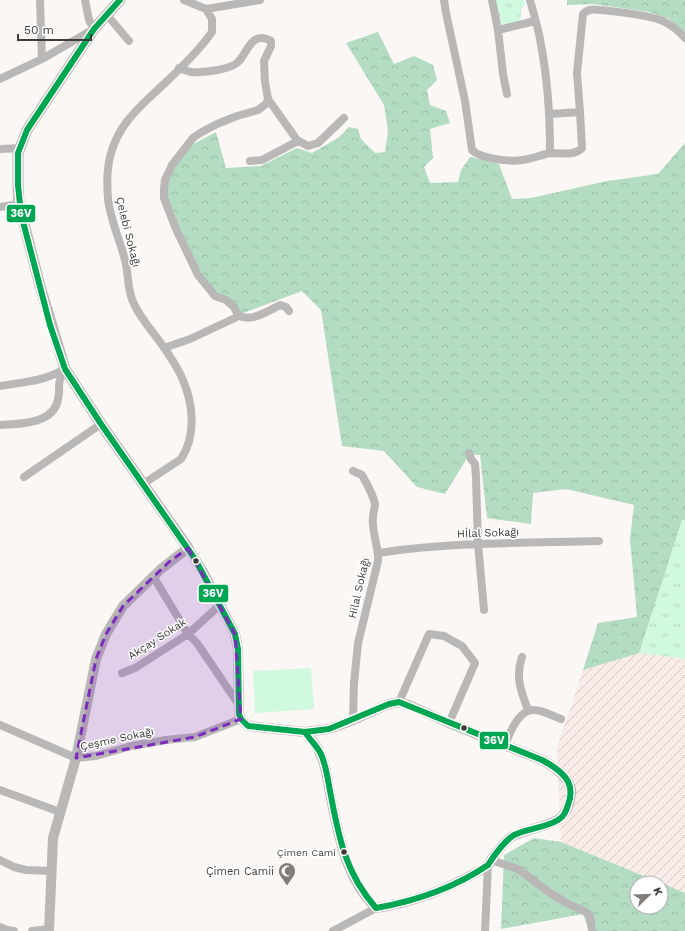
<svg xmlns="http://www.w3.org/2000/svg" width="685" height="931" viewBox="0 0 685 931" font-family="'Work Sans',sans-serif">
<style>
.industrial{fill:url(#industrial-furrows)}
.grass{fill:url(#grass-tufts)}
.forest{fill:url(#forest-crowns)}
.pitch{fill:#d1f9df}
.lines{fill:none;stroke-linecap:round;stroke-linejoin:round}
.minor{stroke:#bab7b7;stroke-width:8}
.tertiary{stroke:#bab7b7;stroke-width:10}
.secondary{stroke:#bab7b6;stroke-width:11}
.bus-1-casing{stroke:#fff;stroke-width:9}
.bus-1{stroke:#00a651;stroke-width:6}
.marked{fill:#7b2cbf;fill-opacity:0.2;stroke:#7b2cbf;stroke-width:3;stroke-dasharray:8 5;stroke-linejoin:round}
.bus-dot{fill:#3e3b39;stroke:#fff;stroke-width:1.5}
.labels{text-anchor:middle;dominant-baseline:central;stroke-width:3;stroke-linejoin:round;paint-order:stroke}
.bus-label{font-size:10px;fill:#3e3b39;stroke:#fff;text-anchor:end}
.street-label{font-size:11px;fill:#3e3b39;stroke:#fff}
.poi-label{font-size:11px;fill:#3e3b39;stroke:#fff;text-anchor:end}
.line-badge{stroke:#fff;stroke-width:1.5}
.badge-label{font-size:11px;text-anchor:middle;font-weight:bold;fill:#fff}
</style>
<defs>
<pattern id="industrial-furrows" width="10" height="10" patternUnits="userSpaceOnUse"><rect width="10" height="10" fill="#f9ebe7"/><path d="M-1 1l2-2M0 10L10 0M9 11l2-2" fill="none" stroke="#d6cac7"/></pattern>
<pattern id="grass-tufts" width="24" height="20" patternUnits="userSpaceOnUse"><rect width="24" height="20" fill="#d1f9df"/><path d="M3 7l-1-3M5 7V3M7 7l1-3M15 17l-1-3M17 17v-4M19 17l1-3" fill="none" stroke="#b4d6c0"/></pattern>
<pattern id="forest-crowns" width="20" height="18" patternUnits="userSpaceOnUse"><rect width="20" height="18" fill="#b3dcc2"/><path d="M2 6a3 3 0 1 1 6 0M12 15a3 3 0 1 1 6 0" fill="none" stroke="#9bbea7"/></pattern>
</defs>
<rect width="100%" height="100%" fill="#fbf7f4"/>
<!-- industrial -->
<path class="industrial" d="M639,653L685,659V893L561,842L557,747L583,670Z"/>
<!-- grass -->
<path class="grass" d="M495,0H524L525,4L521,10V21L504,26L500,22Z
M682,520H685V659L639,653Z"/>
<!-- forest -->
<path class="forest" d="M567,0H685V32L669,19L649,12L593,4L567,5Z
M378,32L394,64L414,56L433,65L437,80L427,90L430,105L446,111L450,123L430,129L433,158L424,167L430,183L458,182L461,170L470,157L499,164L512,199L531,198L607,181L658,174L685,143V520H682L639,653L583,670L598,623L637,617L630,539L634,505L566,489L533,493L531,524L487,518L480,455H469L445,494L417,487L384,451L342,446L321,310L302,291L238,315L206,286L166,205L165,180L186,148L216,132L226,168L261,166L297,148L312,153L338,138L349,127L358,129L361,139L375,153L385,152L388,131L384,105L346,43Z
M534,838L561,842L661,883H637V907H661V883L685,893V931H589L583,914L501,929L504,855Z"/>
<!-- pitch -->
<path class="pitch" d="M311,668L314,709L255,713L253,671Z"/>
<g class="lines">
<!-- minor -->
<path class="minor" d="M40,0L42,59
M184,0L206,9L260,0
M444,0L446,13L465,101L472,150C480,159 511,162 523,160C532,159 541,155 550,153C550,117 548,81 541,45C539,30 534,15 530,0
M492,0L498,30L503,74L507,94
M107,15L129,41
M498,30L535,21
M0,79L42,59L94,29L89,20L85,0
M268,99L297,140L308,146L318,143L344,118
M550,114L580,112L577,73L583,14C588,9 593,9 600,10C618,12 646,14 663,21C671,25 679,31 685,38
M0,149L21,148
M550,153C560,153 575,156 582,148L580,112
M250,161L262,160L298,141
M0,207L19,204
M238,315C250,323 268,311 280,305L286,307L289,311
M164,348L190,339L235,318L238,315L234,307L226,300L215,296L198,275L176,229L164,198V189L165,180L172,165L193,138L200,133L217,124L237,116L258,110L266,104L268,99L265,82L264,61L271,46V41C251,29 247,55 237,63C228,70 202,73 191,72C187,71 183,69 179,68
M0,386C23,382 45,381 65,369
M0,425C20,424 54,424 58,399C60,393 58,386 60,380C61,376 63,372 65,369
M469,453L471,459L475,464L476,477L478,544L484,610
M353,471L362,475C367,484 373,494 375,504C375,508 373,512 373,517C371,531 379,546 378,561L358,643L354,683L353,720
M24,477L101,424
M143,484L181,459C197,435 193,402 182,378C178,368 171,358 165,349C155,334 142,321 134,304C127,291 129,275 125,260C120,241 110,218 108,199C107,186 107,169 110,157C118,123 141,106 165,83C180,69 200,49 212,32V19L206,9
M378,553C451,542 525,543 599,541
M153,576L188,634L197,643L239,705
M522,657C515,677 521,691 528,710
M122,673L135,668L188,634L220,605
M399,702L429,634L444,636L462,646L475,663L449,723
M0,725L76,758L96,756L131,746L166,740L195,737L241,719
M505,745C509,734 519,709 534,710C542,710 553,716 561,719
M0,790L60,812
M0,860L14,867L26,870L51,871
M491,860L518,869L550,893L565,902L586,912L590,916L592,931
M0,927L7,930L14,931
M32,931L49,929
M333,931L376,908
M485,931L488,865"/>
<!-- tertiary -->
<path class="tertiary" d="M49,931L53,838L76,758L96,659L106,634L123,606L161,569L188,548L203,572L235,634L238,649L239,714L241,719L248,726L305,732L329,729L353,720L389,704L399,702L411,706L449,723L542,760C553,766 568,776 571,789C572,794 570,799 569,804C567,810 564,815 559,819C544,828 526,829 511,837C504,842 496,853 491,860C491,861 489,865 488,865C485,868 479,871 475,873C445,890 411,903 376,908C345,878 338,833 330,793C327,778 326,763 318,749C315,743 309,738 305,732"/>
<!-- secondary -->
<path class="secondary" d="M120,0L94,29L27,130L18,153V185L19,204L40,286L65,369L101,424L188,548"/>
<!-- bus-1 casing -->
<g class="bus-1-casing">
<path id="bus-1" d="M120,0L94,29L27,130L18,153V185L21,214L50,325L65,369L101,424L195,559L235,634L238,649L239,714L241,719L248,726L305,732L329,729L389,704L399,702L542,760C561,770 577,782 568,805C566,811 564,817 558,820C545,828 528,828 514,835C503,842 495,854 488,865
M305,732C310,740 317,746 321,754C327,768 328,782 331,796C339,839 346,874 376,908C416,901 454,888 488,865"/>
</g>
<!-- bus-1 -->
<use href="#bus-1" class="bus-1"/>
</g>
<!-- marked area -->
<path class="marked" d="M188,548L235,634L241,719L195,737L76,758L96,659L106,634L123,606L169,562Z"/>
<!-- icons -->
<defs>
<g id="mosque-pin" transform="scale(0.9)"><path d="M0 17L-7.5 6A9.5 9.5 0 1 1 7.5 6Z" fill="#807d7a" stroke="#fff"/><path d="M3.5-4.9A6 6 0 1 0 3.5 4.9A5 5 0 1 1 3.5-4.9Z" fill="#fff"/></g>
</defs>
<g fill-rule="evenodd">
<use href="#mosque-pin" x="287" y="871"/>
</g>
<!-- markers -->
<g class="bus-dot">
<circle cx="196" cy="561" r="3.5"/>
<circle cx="464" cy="728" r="3.5"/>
<circle cx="344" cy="852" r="3.5"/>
</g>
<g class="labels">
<!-- bus labels -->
<g class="bus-label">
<text x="336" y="852">Çimen Cami</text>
</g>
<!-- street labels -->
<g class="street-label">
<text transform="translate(128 232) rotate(76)">Çelebi Sokağı</text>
<text transform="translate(488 533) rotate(-2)">Hİlal Sokağı</text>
<text transform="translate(359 588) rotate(-77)">Hilal Sokağı</text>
<text transform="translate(157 639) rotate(-33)">Akçay Sokak</text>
<text transform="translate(117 739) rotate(-12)">Çeşme Sokağı</text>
</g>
<!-- poi labels -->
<g class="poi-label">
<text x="274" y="871">Çimen Camii</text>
</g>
</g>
<g class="line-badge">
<rect x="6" y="204" width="30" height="19" rx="4" fill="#00a651"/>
<rect x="198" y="584" width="31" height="19" rx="4" fill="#00a651"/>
<rect x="479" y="731" width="30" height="19" rx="4" fill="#00a651"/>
</g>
<g class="badge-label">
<text x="21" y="217">36V</text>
<text x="213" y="597">36V</text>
<text x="494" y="744">36V</text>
</g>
<!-- north arrow -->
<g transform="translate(649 895) rotate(67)"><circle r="19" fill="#ffffff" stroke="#b2b1b0"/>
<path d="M0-3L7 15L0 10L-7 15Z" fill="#807d7a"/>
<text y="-6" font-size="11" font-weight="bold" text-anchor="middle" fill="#3e3b39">K</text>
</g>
<!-- scale -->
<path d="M18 34v6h73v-6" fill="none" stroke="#3e3b39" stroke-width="2"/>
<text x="24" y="34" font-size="12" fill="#3e3b39" stroke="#ffffff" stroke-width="3" paint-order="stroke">50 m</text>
</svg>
